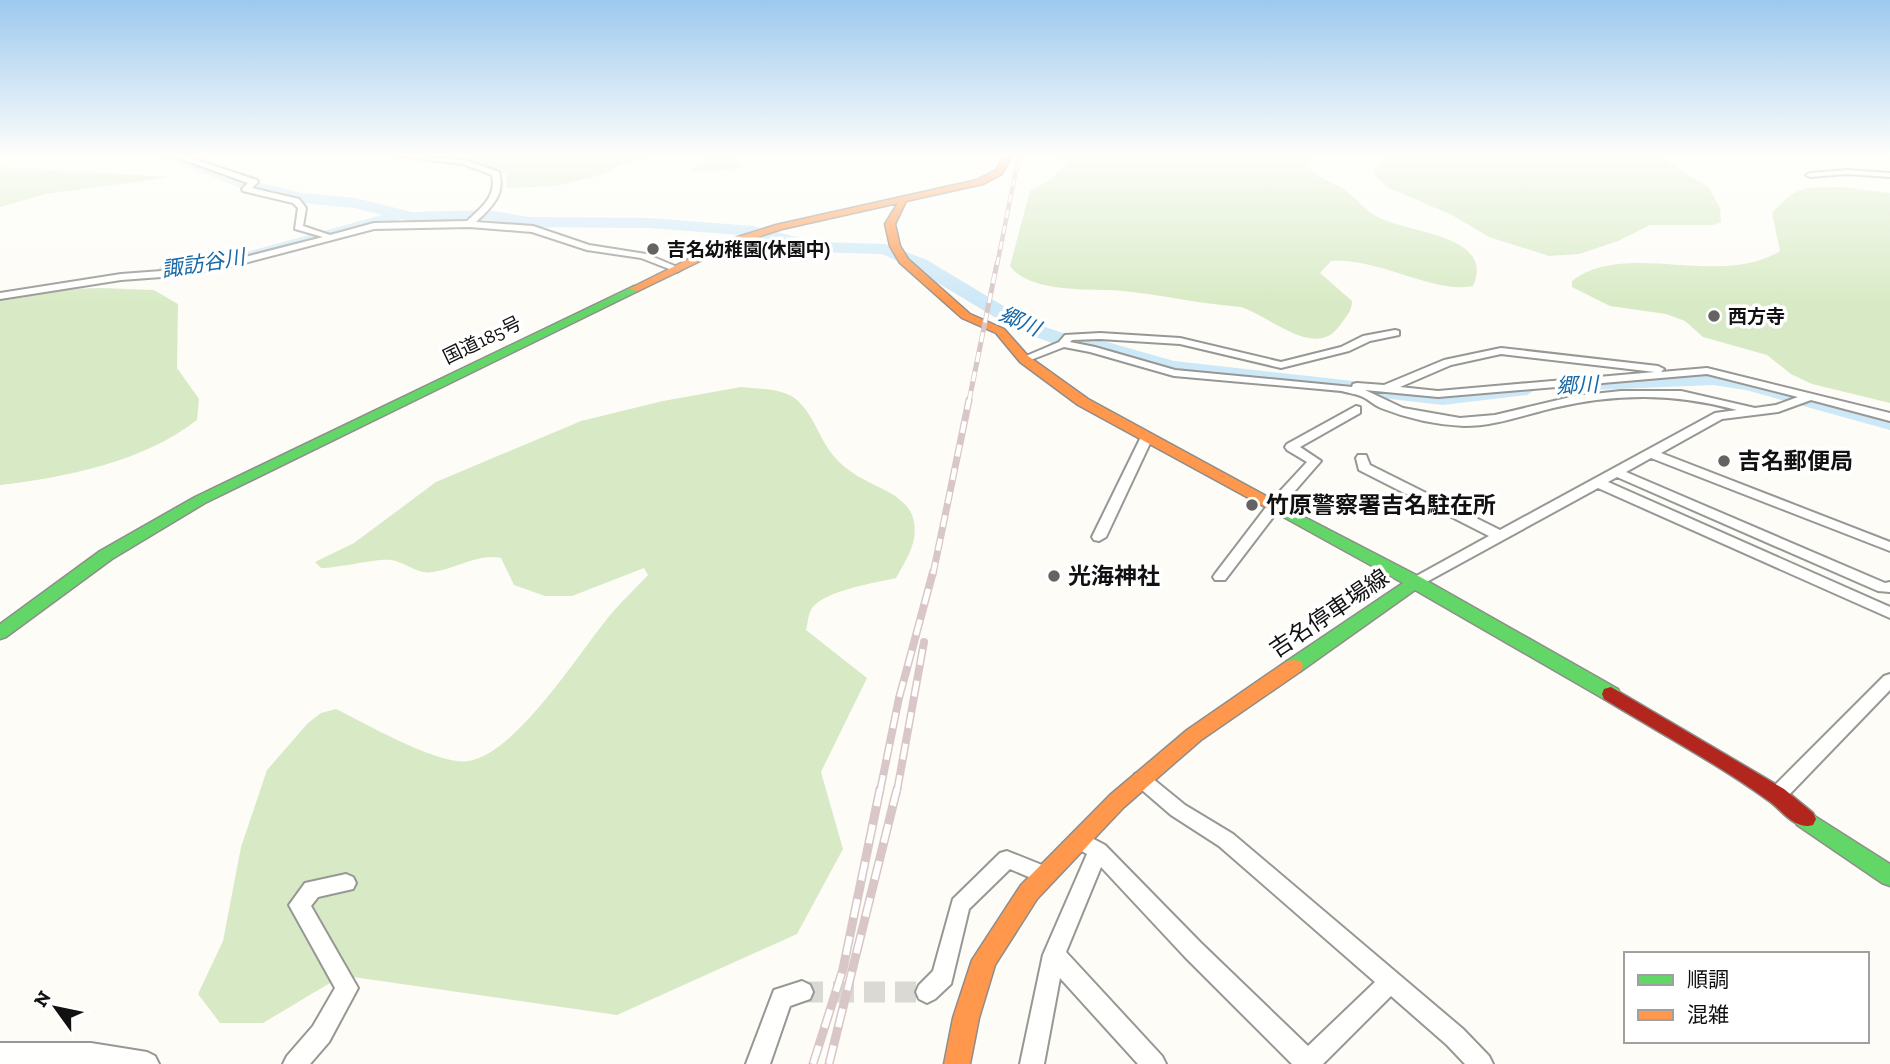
<svg xmlns="http://www.w3.org/2000/svg" width="1890" height="1064" viewBox="0 0 1890 1064" font-family="'Zilla Slab','Noto Sans JP',serif">
<style>
.forest{fill:#d8eac5}
.lines{fill:none;stroke-linecap:round;stroke-linejoin:round}
.river{fill:#cde8f7;fill-rule:evenodd}
.street-tunnel{stroke:#dad9d4;stroke-width:21;stroke-dasharray:21 10;stroke-linecap:butt}
.street-casing{stroke:#979795;stroke-width:4}
.fast-casing{stroke:#8e8d8b;stroke-width:3}
.slow-casing{stroke:#8e8d8b;stroke-width:3}
.jam-casing{stroke:#8e8d8b;stroke-width:3}
.street{fill:#fffffe;fill-rule:evenodd}
.fast{fill:#63d668;fill-rule:evenodd}
.slow{fill:#ff974d;fill-rule:evenodd}
.jam{fill:#b3261e;fill-rule:evenodd}
.rail-far4-casing{stroke:#d9c6c7;stroke-width:4.5}
.rail-far3-casing{stroke:#d9c6c7;stroke-width:5}
.rail-far2-casing{stroke:#d9c6c7;stroke-width:7}
.rail-far1-casing{stroke:#d9c6c7;stroke-width:8}
.rail-casing{stroke:#d9c6c7;stroke-width:9}
.rail-far4{stroke:#fff;stroke-width:2.5;stroke-dasharray:8;stroke-linecap:butt}
.rail-far3{stroke:#fff;stroke-width:3.5;stroke-dasharray:10;stroke-linecap:butt}
.rail-far2{stroke:#fff;stroke-width:4.5;stroke-dasharray:12;stroke-linecap:butt}
.rail-far1{stroke:#fff;stroke-width:5;stroke-dasharray:16;stroke-linecap:butt}
.rail{stroke:#fff;stroke-width:6;stroke-dasharray:19;stroke-linecap:butt}
.poi-dot{fill:#646362;stroke:#fff;stroke-width:2.5}
.labels{text-anchor:middle;dominant-baseline:central;stroke-width:7;stroke-linejoin:round;paint-order:stroke}
.far-poi-label{font-size:19px;font-weight:bold;fill:#111;stroke:#fff;text-anchor:start}
.far-street-label{font-size:19px;fill:#111;stroke:#fff}
.far-water-label{font-size:21px;font-style:italic;fill:#1768a6;stroke:#fff}
.poi-label{font-size:23px;font-weight:bold;fill:#111;stroke:#fff;text-anchor:start}
.street-label{font-size:23px;fill:#111;stroke:#fff}
</style>
<rect width="100%" height="100%" fill="#fdfcf7"/>
<!-- forest -->
<path class="forest" d="M442,155H662L633,160L597,176L555,186L507,188L506,174L472,161Z
M685,155H733L743,167L721,171H694L692,169L706,162L703,158Z
M1042,155H1319L1307,163C1315,179 1334,181 1346,191C1361,202 1365,212 1384,220C1415,233 1495,237 1473,286C1432,294 1379,257 1331,261L1320,273L1352,301C1352,311 1346,317 1340,325C1316,361 1270,316 1241,307C1201,304 1163,295 1123,291C1092,288 1030,294 1010,266L1030,191L1049,180L1070,161Z
M1387,155H1657L1709,188L1720,208L1721,222L1713,225H1650L1618,241L1579,254L1549,256L1489,237L1452,215L1387,187L1371,170L1383,164Z
M0,167L172,177L45,194L0,207Z
M1841,187L1890,193V403L1812,384L1791,374L1767,355L1703,337L1685,321L1666,314L1610,306L1572,287V281C1626,239 1718,289 1780,251L1772,213C1798,184 1804,188 1841,187Z
M100,288L154,290L178,304L177,368L199,399L197,420C143,462 67,477 0,485V291Z
M741,387C757,389 785,388 798,401C821,423 819,451 853,473C873,487 910,495 914,522C918,543 906,560 896,578C875,583 826,590 812,608C808,614 808,623 806,630L867,678L821,772L843,849L797,934L617,1015L353,977L330,983L263,1023H220L198,994L223,941L241,847L267,770L308,723L321,713L336,709C365,723 438,766 469,761C517,753 580,651 611,614C623,600 636,588 648,575L644,568L572,596H545L514,585L501,558C478,553 456,569 433,572C417,575 406,562 391,560C377,558 340,568 321,568L315,562L354,543L436,482L581,421L663,401Z"/>
<g class="lines">
<!-- river -->
<path class="river" d="M157,155H179L252,181L303,193L355,198L412,212L487,210L529,217L649,218L753,226L816,242L885,244L927,260L1030,322L1063,333L1100,340L1174,361L1443,391L1527,381L1538,388L1527,395L1443,405L1172,374L1097,352L1052,343L1016,330L913,268L882,254L816,252L753,236L649,228L529,227L487,220L412,222L402,219L241,265L167,277L160,275L158,271L160,267L239,254L382,215L355,208L303,203L241,188Z
M1713,371L1756,378L1890,415V430L1746,390L1713,385L1592,390L1581,383L1592,376Z"/>
<!-- street-tunnel -->
<path class="street-tunnel" d="M802,992H927"/>
<!-- street casing -->
<g class="street-casing">
<path id="street" d="M171,155H182L257,180L258,182L252,188L299,199L306,208L303,226L330,235L374,223L467,221C481,208 497,196 492,175L463,164L391,155L464,160L499,172C506,194 491,208 476,222L533,226L589,245L646,254L682,269L677,272L641,258L587,250L532,232L469,227L374,229L237,265L175,276L121,280L0,299V293L121,274L175,270L237,259L323,237L295,229L298,208L293,203L243,191L242,189L248,183Z
M1847,170L1890,173V177L1847,174L1810,177L1806,175L1810,173Z
M1395,330L1399,331V335L1370,341L1349,351L1281,368L1180,344L1100,339L1072,340L1070,342L1095,347L1175,370L1352,387L1353,384L1357,383L1384,385L1444,360L1501,348L1658,366L1664,369L1661,372L1707,368L1890,413V421L1811,400L1778,412L1722,419L1661,453L1890,542V551L1651,458L1626,472L1885,583L1890,582V592L1878,591L1617,477L1608,482L1890,607V618L1598,488L1421,585H1411L1409,582L1411,579L1489,536L1359,470L1356,458L1358,455H1366L1370,465L1500,530L1715,413L1737,410C1674,393 1617,393 1553,408C1524,415 1494,426 1464,426C1437,425 1406,418 1381,408C1374,405 1369,400 1363,397C1357,394 1348,393 1342,391L1174,376L1090,352L1064,347L1028,361L1024,362L1019,359L1059,342L1065,335L1100,333L1180,338L1281,362L1341,347L1363,336ZM1501,354L1655,372L1438,391L1400,387L1451,365ZM1707,374L1798,397L1776,405L1755,408L1681,391H1621L1575,396L1495,415L1460,418L1403,408L1365,390L1438,397Z
M1356,406L1360,407V413L1300,447L1321,461L1280,508L1225,580H1215L1213,577L1215,574L1270,502L1307,462L1287,450L1285,447L1287,444Z
M1146,435L1152,439L1106,537L1099,541L1094,540L1092,537L1140,439Z
M1890,674V690L1784,800L1777,802L1770,800L1768,795L1770,790L1884,676Z
M1141,772L1147,774L1185,805L1233,834L1463,1029L1489,1056L1493,1064H1465L1447,1045L1391,996L1323,1064H1292L1185,957L1101,867L1066,952L1162,1056L1166,1064H1138L1060,978L1044,1064H1020L1043,955L1087,854L1073,846L1070,840L1073,834L1080,832L1105,845L1201,943L1308,1046L1375,982L1219,846L1171,815L1135,784L1132,779L1135,774Z
M1007,851L1052,869L1055,875L1052,881L1045,884L1010,869L969,909L951,984L935,999L927,1003L919,999L916,992L919,985L933,971L953,899L1000,853Z
M346,874L353,877L356,883L353,889L318,897L311,906L358,988L329,1042L310,1064H283L287,1056L313,1026L335,988L289,905L305,883Z
M802,981L810,985L813,992L810,999L790,1006L770,1064H746L774,990Z
M0,1043H91L147,1052L155,1056L159,1064H0Z"/>
</g>
<!-- fast casing -->
<g class="fast-casing">
<path id="fast" d="M634,286L638,287V291L205,503L112,559L6,637L0,639V624L100,551L195,497Z
M1283,506L1422,578L1618,689L1620,694L1618,699L1611,701L1604,699L1415,590L1301,671H1287L1285,666L1287,661L1403,583L1278,514L1275,511Z
M1805,810L1890,864V886L1882,883L1797,825L1794,819L1797,813Z"/>
</g>
<!-- slow casing -->
<g class="slow-casing">
<path id="slow" d="M1004,155H1012L1002,174L983,184L906,201L895,224L900,246L908,259L970,314L1004,329L1028,356L1088,399L1288,508L1291,511L1288,514H1278L1078,405L1020,362L996,333L962,318L900,263L890,246L885,224L898,203L782,229L733,245L638,291L629,289L725,241L776,225L977,180L996,170Z
M1294,660L1301,661L1303,666L1301,671L1201,740L1124,807L1037,899L995,965L979,1018L970,1064H944L953,1018L972,960L1021,885L1110,795L1187,730L1287,661Z"/>
</g>
<!-- jam casing -->
<g class="jam-casing">
<path id="jam" d="M1611,687L1784,789L1813,813L1816,819L1813,825C1795,831 1782,810 1769,801C1718,764 1658,732 1604,699L1602,694L1604,689Z"/>
</g>
<!-- street -->
<use href="#street" class="street"/>
<!-- fast -->
<use href="#fast" class="fast"/>
<!-- slow -->
<use href="#slow" class="slow"/>
<!-- jam -->
<use href="#jam" class="jam"/>
<!-- rail-far4 casing -->
<g class="rail-far4-casing">
<path id="rail-far4" d="M997,265L1019,155"/>
</g>
<!-- rail-far3 casing -->
<g class="rail-far3-casing">
<path id="rail-far3" d="M969,401L997,263"/>
</g>
<!-- rail-far2 casing -->
<g class="rail-far2-casing">
<path id="rail-far2" d="M933,574L969,400"/>
</g>
<!-- rail-far1 casing -->
<g class="rail-far1-casing">
<path id="rail-far1" d="M880,791L899,698L933,572
M897,791L924,642"/>
</g>
<!-- rail casing -->
<g class="rail-casing">
<path id="rail" d="M813,1064L843,969L880,789
M829,1064L897,789"/>
</g>
<!-- rail-far4 -->
<use href="#rail-far4" class="rail-far4"/>
<!-- rail-far3 -->
<use href="#rail-far3" class="rail-far3"/>
<!-- rail-far2 -->
<use href="#rail-far2" class="rail-far2"/>
<!-- rail-far1 -->
<use href="#rail-far1" class="rail-far1"/>
<!-- rail -->
<use href="#rail" class="rail"/>
</g>
<!-- sky -->
<linearGradient id="sky" x2="0" y2="1"><stop stop-color="#9dc9ee"/><stop offset="0.51" stop-color="#fefefb"/><stop offset="1" stop-color="#fefefb" stop-opacity="0"/></linearGradient>
<rect width="1890" height="304" fill="url(#sky)"/>
<!-- markers -->
<g class="poi-dot">
<circle cx="653" cy="249" r="7"/>
<circle cx="1714" cy="316" r="7"/>
<circle cx="1724" cy="461" r="7"/>
<circle cx="1252" cy="505" r="7"/>
<circle cx="1054" cy="576" r="7"/>
</g>
<g class="labels">
<!-- far-poi labels -->
<g class="far-poi-label">
<text x="667" y="249">吉名幼稚園(休園中)</text>
<text x="1728" y="316">西方寺</text>
</g>
<!-- far-street labels -->
<g class="far-street-label">
<text transform="translate(482 340) rotate(-26)">国道185号</text>
</g>
<!-- far-water labels -->
<g class="far-water-label">
<text transform="translate(203 263) rotate(-9)">諏訪谷川</text>
<text transform="translate(1020 321) rotate(24)">郷川</text>
<text transform="translate(1577 385) rotate(-3)">郷川</text>
</g>
<!-- poi labels -->
<g class="poi-label">
<text x="1738" y="461">吉名郵便局</text>
<text x="1266" y="505">竹原警察署吉名駐在所</text>
<text x="1068" y="576">光海神社</text>
</g>
<!-- street labels -->
<g class="street-label">
<text transform="translate(1329 613) rotate(-34)">吉名停車場線</text>
</g>
</g>
<!-- legend -->
<rect x="1624" y="952" width="245" height="91" fill="#ffffff" stroke="#a0a0a0" stroke-width="2"/>
<rect x="1638" y="975" width="35" height="10" fill="#63d668" stroke="#a0a0a0" stroke-width="2"/>
<text x="1687" y="987" font-size="21" fill="#111111">順調</text>
<rect x="1638" y="1010" width="35" height="10" fill="#ff974d" stroke="#a0a0a0" stroke-width="2"/>
<text x="1687" y="1022" font-size="21" fill="#111111">混雑</text>
<!-- north arrow -->
<g transform="translate(56 1008) rotate(303)" stroke="#ffffff" stroke-width="5" paint-order="stroke">
<path d="M0-5L12 26L0 18L-12 26Z" fill="#111111"/>
<text y="-10" font-size="19" font-weight="bold" text-anchor="middle" fill="#111111">N</text>
</g>
</svg>
